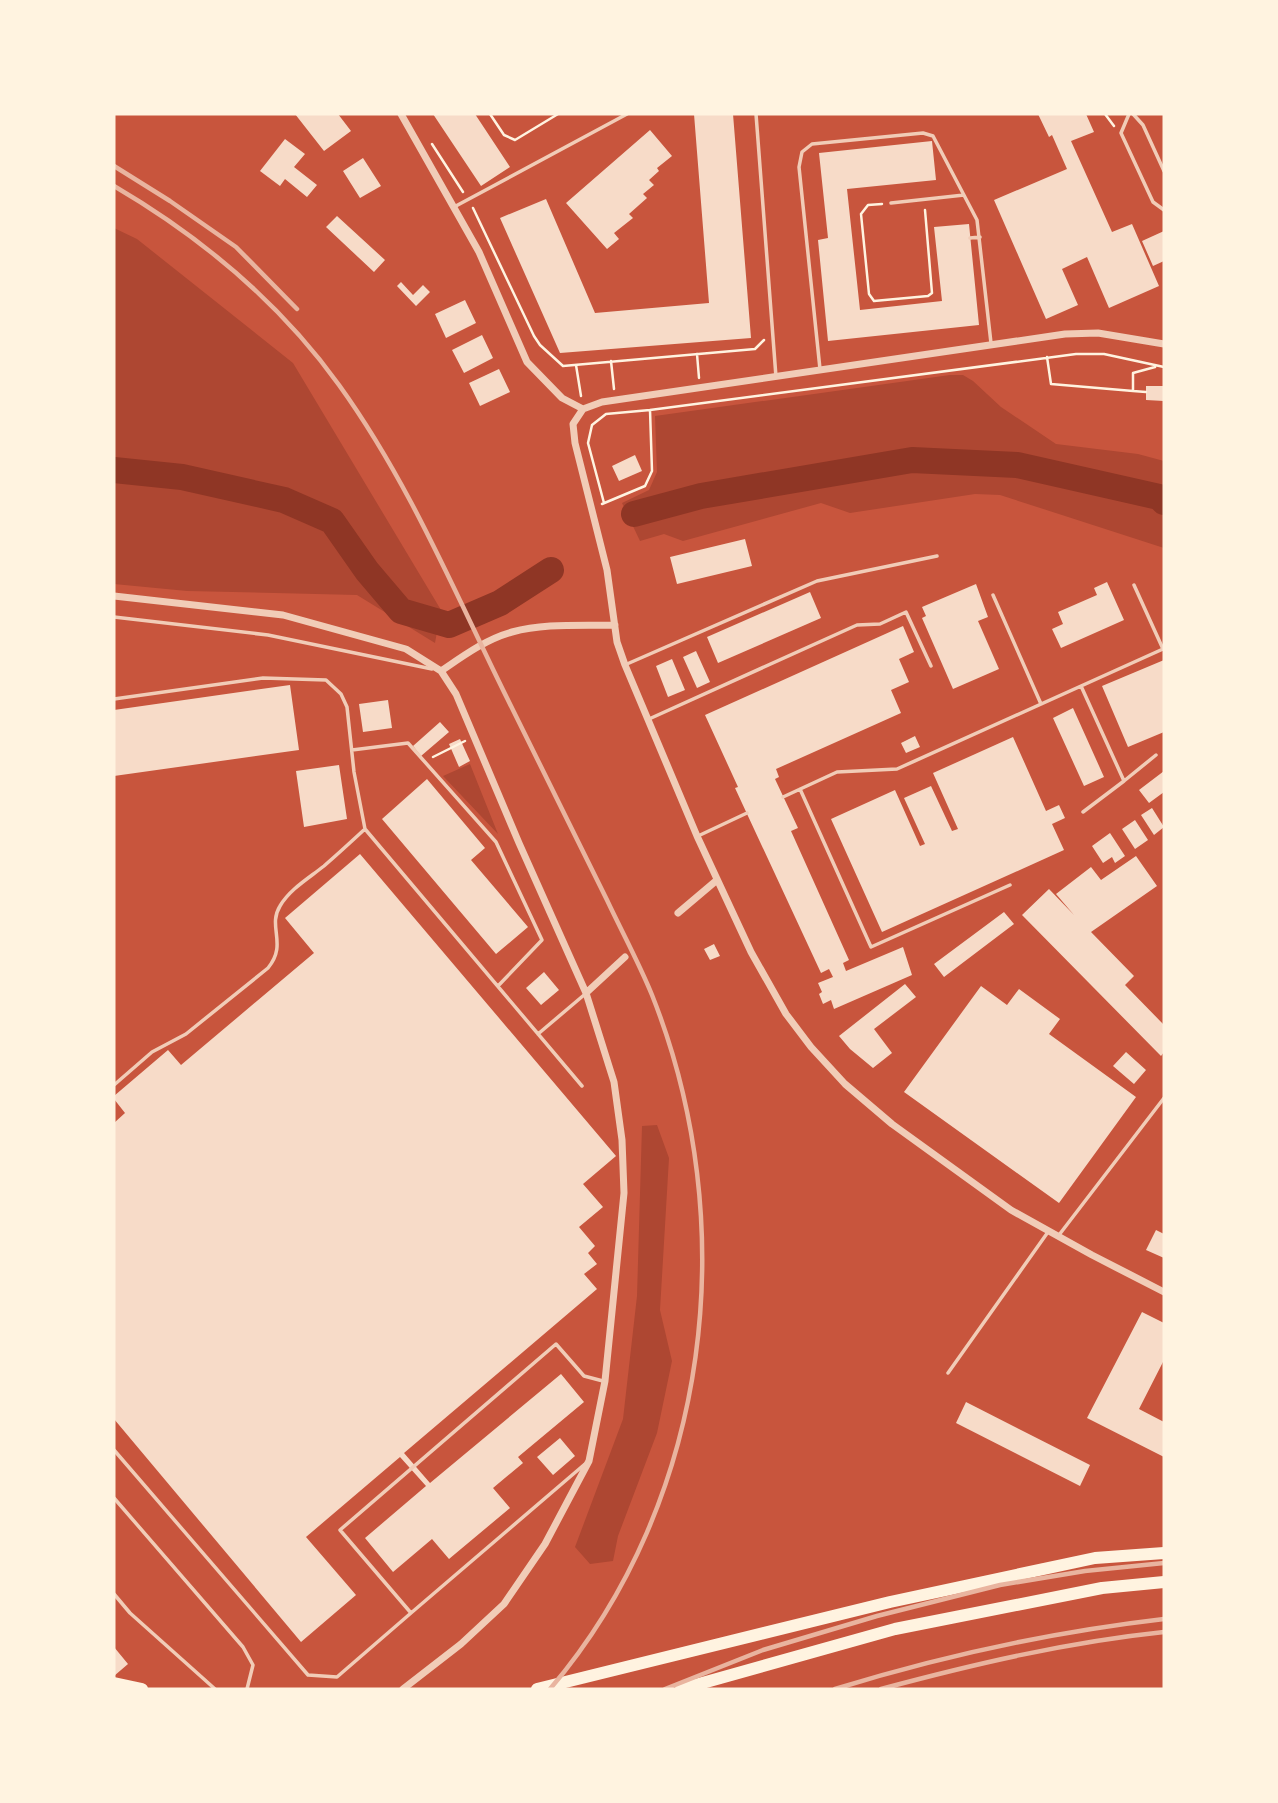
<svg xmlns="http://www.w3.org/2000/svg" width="1278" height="1803" viewBox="0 0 1278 1803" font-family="Ubuntu,sans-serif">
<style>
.green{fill:#ae4732}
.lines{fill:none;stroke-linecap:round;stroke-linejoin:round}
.river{stroke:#8f3625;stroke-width:26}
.building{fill:#f7dbc8}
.path{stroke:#fff3e0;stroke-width:2.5}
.service{stroke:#f1ccb7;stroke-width:3.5}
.minor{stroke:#f1ccb7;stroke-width:7}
.primary{stroke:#fff3e0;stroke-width:12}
.rail{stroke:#e9b49f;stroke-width:4.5}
</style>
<rect width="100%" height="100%" fill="#c8553d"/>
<!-- green -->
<path class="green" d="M114,228L137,239L293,363L441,610L435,643L357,595L187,591L114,584Z
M950,375H963L973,381L1001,407L1056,444L1138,454L1164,461V548L1000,495L975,494L850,513L821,503L683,541L664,534L640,541L622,503L649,490L657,472L655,416Z
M470,764L498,834L443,776Z
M657,1125L669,1158L660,1310L672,1361L657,1433L618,1536L613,1561L590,1564L575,1547L623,1419L637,1296L642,1126Z"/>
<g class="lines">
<!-- river -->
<path class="river" d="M114,470L182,477L284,500L332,521L367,571L401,611L449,625L500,603L551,570
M634,514L701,496L912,460L1017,465L1159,497L1164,502"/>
</g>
<!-- building -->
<path class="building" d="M295,114H338L351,131L324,151Z
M433,114H475L510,167L481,186Z
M694,114H733L751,338L560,353L500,218L546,199L595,313L709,303Z
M1038,114H1086L1094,132L1071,141L1112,232L1132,224L1159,286L1109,308L1087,257L1062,269L1078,305L1046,319L994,200L1067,169L1052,135L1049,137Z
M650,130L672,156L657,168L659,171L649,180L654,185L643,194L647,198L629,214L633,218L614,233L619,239L607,249L566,203Z
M285,139L305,154L294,167L317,185L307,197L285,179L280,186L260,171Z
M932,141L936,180L847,189L860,310L942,301L934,227L969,224L979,325L828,341L818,240L828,238L819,153Z
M363,158L381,186L360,198L343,171Z
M337,216L385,260L374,272L326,227Z
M1164,231V261L1153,266L1142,241Z
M401,282L413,295L423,285L430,292L416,306L397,286Z
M465,300L476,323L446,338L435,314Z
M482,335L493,358L464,373L452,350Z
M499,369L510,392L480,406L469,383Z
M1146,386H1164V401L1146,400Z
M635,455L642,471L619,481L612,466Z
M745,539L752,566L677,584L670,557Z
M1107,582L1124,620L1061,648L1052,629L1063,624L1058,612L1097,595L1094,588Z
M976,584L988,617L978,621L999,669L953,689L922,618L926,616L922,607Z
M810,592L821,618L718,663L707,637Z
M903,626L914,652L899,659L909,682L891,690L901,713L776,769L779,777L775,779L798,828L791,831L849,960L843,963L846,971L903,947L912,975L834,1009L831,1000L823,1004L819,994L822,992L818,983L833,977L829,969L821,973L735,788L738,787L705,715Z
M696,651L710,682L697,688L683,657Z
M672,659L685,690L668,697L656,666Z
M1164,660V732L1128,747L1102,686Z
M290,685L299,750L114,776V710Z
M388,700L392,728L363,732L359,704Z
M1073,708L1104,777L1084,786L1053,718Z
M440,722L449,732L421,756L413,746Z
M915,736L920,747L906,753L901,743Z
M1013,737L1046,811L1059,805L1065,818L1052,824L1064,850L882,932L831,819L895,790L920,846L925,844L904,798L931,786L952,831L958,829L933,773Z
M460,739L470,761L459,767L449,744Z
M339,765L347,819L304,827L296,771Z
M1164,771V792L1149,803L1139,790Z
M427,779L485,848L471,860L528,927L496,954L382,819Z
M1152,808L1164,827L1154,835L1141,815Z
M1135,820L1148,840L1135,849L1122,829Z
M1110,833L1125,856L1115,863L1112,857L1103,863L1092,846Z
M360,854L616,1156L583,1184L603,1207L579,1227L595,1246L588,1253L597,1264L584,1274L597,1289L404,1453L430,1483L561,1374L584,1402L518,1457L523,1463L493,1488L510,1508L449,1559L432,1539L393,1572L365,1538L426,1486L400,1457L306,1537L356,1595L301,1642L114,1419V1123L125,1113L114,1099V1096L168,1050L181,1065L314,953L285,918Z
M1136,856L1157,886L1091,932L1134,976L1125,985L1164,1025V1052L1161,1056L1022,915L1049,889L1074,915L1056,894L1091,867L1101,880Z
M1004,912L1014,924L944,977L934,964Z
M714,944L720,956L710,960L704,949Z
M544,972L559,990L541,1005L526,988Z
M905,984L916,997L874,1029L892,1053L873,1068L850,1049L839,1036Z
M981,986L1007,1005L1019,989L1060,1019L1049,1034L1136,1097L1059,1203L904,1092Z
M1126,1052L1146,1070L1134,1084L1113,1066Z
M1156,1230L1164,1234V1258L1146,1250Z
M1142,1312L1164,1323V1360L1139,1409L1164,1422V1457L1087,1418Z
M966,1402L1090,1465L1080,1486L956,1423Z
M560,1438L575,1456L553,1475L537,1457Z
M114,1647L128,1664L114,1676Z"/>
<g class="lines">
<!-- path -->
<path class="path" d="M490,114L504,135L515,140L558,114
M1105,114L1114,126
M432,144L463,192
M882,204L868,205L861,214L869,294L874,301L928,296L932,293L925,210
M473,208L534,336L540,345L563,366L755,349L764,340
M697,354L699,378
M1047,357L1051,384L1133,391
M611,361L614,389
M576,365L581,396
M1146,392L1133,391V373L1155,367
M604,503L588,443L592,425L606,414L650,410
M602,504L645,486L652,471L650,410L1076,354H1104L1164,367
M433,757L465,741"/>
<!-- service -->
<path class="service" d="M756,114L776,377
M1129,114L1121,133L1153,202L1164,210
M1133,114L1143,125L1164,171
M891,203L964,195
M454,207L627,114
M970,238L980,237
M820,369L799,167L802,152L812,144L923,133L933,136L977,220L991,343
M993,595L1041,704
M114,617L268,635L432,669
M627,664L817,581L937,556
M1081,686L1124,781L1083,812
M114,699L263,678L326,680L341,694L347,707L354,772L365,829L582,1086
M649,719L857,625L880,624L906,612L931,666
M352,750L408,743L496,842L542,940L498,986
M1124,781L1156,755
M800,789L871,947L1010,885
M783,797L837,772L897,769L1163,649L1134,585
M698,836L747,813
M538,1034L584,995
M114,1085L152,1052L186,1034L268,968C288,944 267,927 280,906C290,889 309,878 324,866C338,854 352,841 365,829
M1059,1235L1164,1098
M948,1373L1048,1232
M114,1450L308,1675L337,1677L411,1613
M585,1464L411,1613L340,1530L556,1344L584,1376L603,1381
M114,1498L243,1647L253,1665L247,1689
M114,1594L130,1613L215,1689"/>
<!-- minor -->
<path class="minor" d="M401,114L479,252L527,362L562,398L583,409
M583,409L573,424L575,443L607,570L617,642L625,665L697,836L751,952L786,1014L811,1047L845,1084L892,1124L1011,1210L1092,1255L1164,1292
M583,409L602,402L1065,334L1098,333L1164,344
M114,596L283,615L406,649L441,671L456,694L519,843L586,993L614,1082L622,1140L624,1193L605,1381L589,1461L545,1544L504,1604L461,1644L403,1689
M441,671C463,656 486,639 512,632C545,623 581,626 615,625
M678,913L717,880
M586,993L625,957"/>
<!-- primary -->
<path class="primary" d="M114,1683L142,1689
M537,1689L890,1602L1095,1558L1164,1553
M681,1689L895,1629L1102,1588L1164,1582"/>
<!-- rail -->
<path class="rail" d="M114,166L170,201L236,247L297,309
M114,186C201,237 280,303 339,385C409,482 455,593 507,698C540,766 574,833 607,900C622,932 639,963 652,995C743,1224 711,1500 550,1689
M665,1689L763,1650L877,1616L1000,1585L1085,1571L1164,1563
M835,1689C942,1656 1052,1632 1164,1619
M881,1689C974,1664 1068,1642 1164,1632"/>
</g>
<!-- border -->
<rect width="1278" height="1803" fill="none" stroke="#fff3e0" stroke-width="231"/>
</svg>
